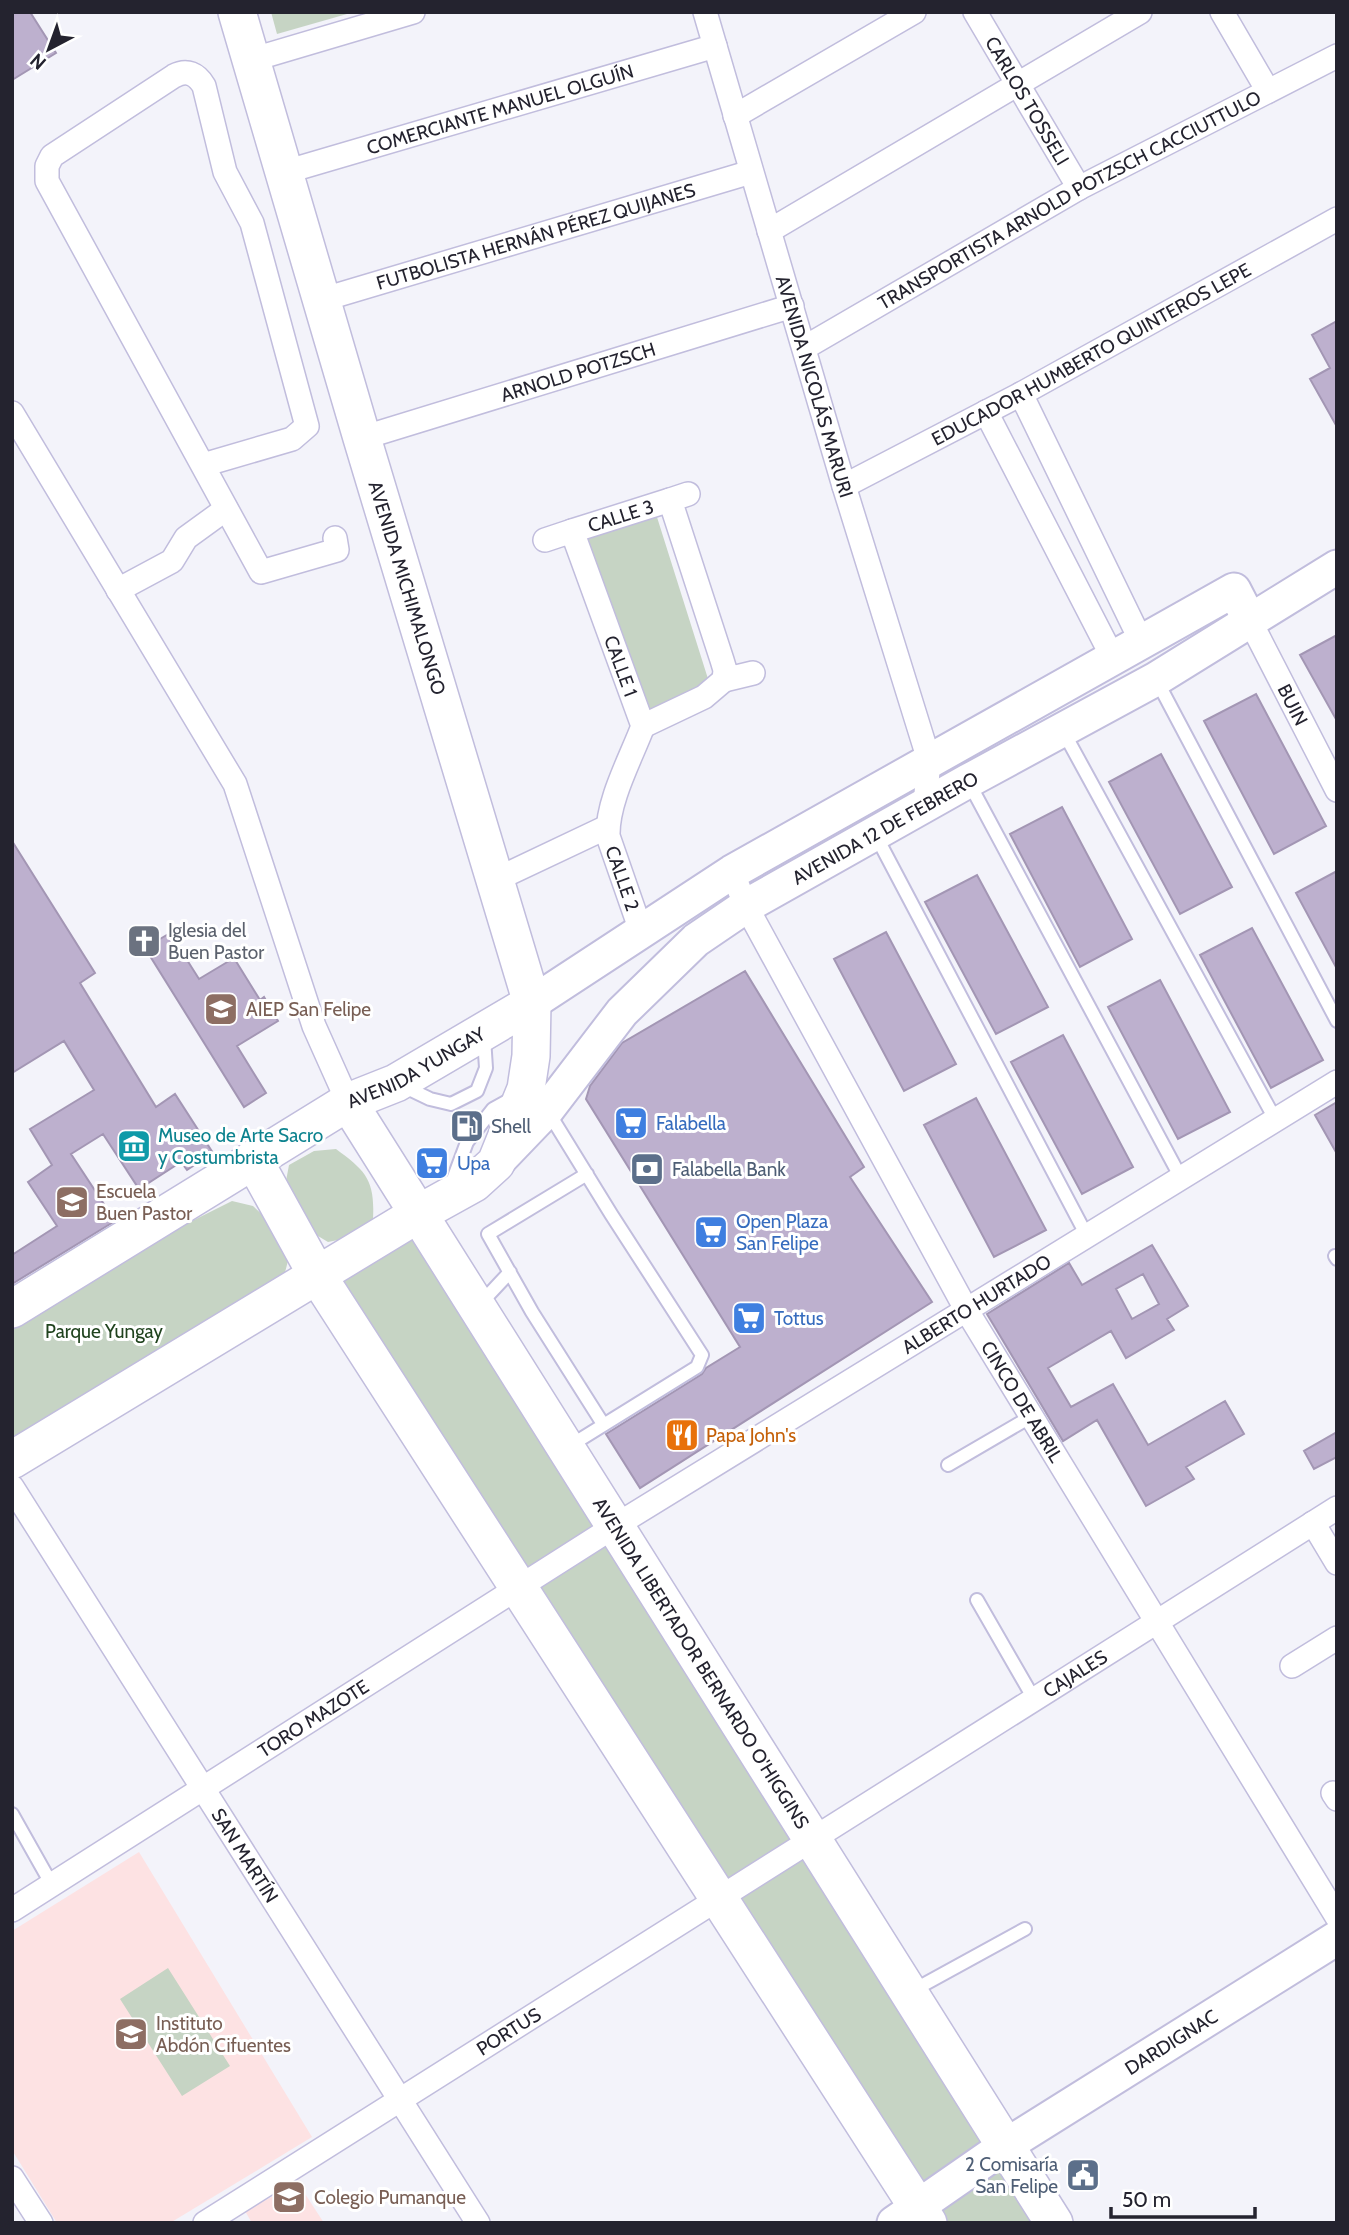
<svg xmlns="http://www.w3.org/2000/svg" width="1349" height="2235" viewBox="0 0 1349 2235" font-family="Cabin,sans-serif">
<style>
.education{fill:#fde2e3}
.green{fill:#c6d4c4}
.building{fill:#bdb0ce;stroke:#a396b4;stroke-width:2;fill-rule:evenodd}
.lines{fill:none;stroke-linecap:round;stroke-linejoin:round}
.lane-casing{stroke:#c1bddd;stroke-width:16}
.street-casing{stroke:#c1bddd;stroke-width:26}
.secondary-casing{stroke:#c1bddd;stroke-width:37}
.primary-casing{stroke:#c1bddd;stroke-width:40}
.lane{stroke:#fff;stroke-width:12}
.street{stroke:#fff;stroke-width:23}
.secondary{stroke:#fff;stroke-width:33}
.primary{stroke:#fff;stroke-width:37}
.labels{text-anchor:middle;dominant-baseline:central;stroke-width:6;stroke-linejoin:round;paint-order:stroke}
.street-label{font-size:19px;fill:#24232f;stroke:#fff}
.worship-label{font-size:19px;fill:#5b616d;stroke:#fff;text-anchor:start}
.education-label{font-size:19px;fill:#785e54;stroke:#fff;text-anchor:start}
.shop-label{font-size:19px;fill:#366cbe;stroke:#fff;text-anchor:start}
.service-label{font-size:19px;fill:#4e5e75;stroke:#fff;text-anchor:start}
.culture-label{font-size:19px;fill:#0d838f;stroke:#fff;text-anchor:start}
.park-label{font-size:19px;fill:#20431e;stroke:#fff}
.food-label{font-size:19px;fill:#c56008;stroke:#fff;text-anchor:start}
</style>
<rect width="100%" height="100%" fill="#f3f3fa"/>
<!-- education -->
<path class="education" d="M139,1852L312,2137L170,2223H57L12,2150V1931Z
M298,2183L324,2223H252L245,2211Z"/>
<!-- green -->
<path class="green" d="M271,12H354L277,34Z
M656,514L709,682L650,713L582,533Z
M336,1149C366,1171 375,1180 373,1219L353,1237L328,1242L298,1224L283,1197L289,1165L314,1151Z
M232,1201L253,1206L268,1220L289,1257L282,1284L12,1446V1326L176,1229Z
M408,1229L1040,2223H933L333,1285Z
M168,1968L230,2066L182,2096L120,1999Z"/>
<!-- building -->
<path class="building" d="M12,12H30L56,53L12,80Z
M1337,321V427L1310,379L1330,368L1312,335Z
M1337,635V721L1300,655Z
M1256,694L1326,826L1274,854L1204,721Z
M1161,754L1232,887L1180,914L1109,782Z
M1062,807L1132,939L1080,967L1010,834Z
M12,841L95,973L80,983L156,1107L175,1094L213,1153L187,1170L181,1162L139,1189L103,1134L71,1154L115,1221L12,1284V1255L57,1226L28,1182L52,1165L30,1129L94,1090L64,1041L12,1073Z
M1337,871V969L1296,893Z
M977,875L1048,1007L996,1034L925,902Z
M1252,928L1323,1060L1271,1088L1200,955Z
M886,932L956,1064L904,1091L834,959Z
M170,933L199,979L234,958L260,1000L264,997L278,1021L237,1046L266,1093L244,1107L145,948Z
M745,971L864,1167L850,1177L932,1302L640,1488L606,1434L702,1374L706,1368L740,1347L586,1099L590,1086L622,1043Z
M1160,980L1230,1112L1178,1139L1108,1007Z
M1063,1035L1133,1167L1082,1194L1011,1062Z
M976,1098L1046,1230L994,1257L924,1125Z
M1337,1102V1154L1315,1115Z
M1152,1245L1188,1306L1167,1319L1174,1330L1126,1358L1111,1331L1048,1368L1071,1407L1113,1384L1148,1445L1225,1401L1244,1434L1186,1467L1194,1479L1146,1506L1097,1420L1063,1441L987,1314L1069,1263L1082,1285ZM1143,1274L1159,1304L1132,1319L1116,1289Z
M1337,1432V1457L1314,1469L1304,1451Z"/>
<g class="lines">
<!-- lane casing -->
<g class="lane-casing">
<path id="lane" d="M1157,681L1337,1021
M1063,731L1275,1119
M968,781L1181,1178
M875,834L1087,1236
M403,1086L430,1099L451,1104L477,1091L486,1068L484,1038
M547,1110L611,1214L702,1355L697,1367L568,1447
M587,1174L488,1234L532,1312L603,1424
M451,1185L467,1142L493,1109L513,1098
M1335,1256L1337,1259
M480,1304L510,1272
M948,1465L1032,1416
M977,1600L1034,1699
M12,1814L52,1885
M912,1991L1025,1929"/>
</g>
<!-- street casing -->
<g class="street-casing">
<g id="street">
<path id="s1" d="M705,12L844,486L929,760L925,805"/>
<path id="s2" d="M975,12L1079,188"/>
<path d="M1222,12L1268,91"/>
<path d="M251,60L413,12"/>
<path d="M735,116L914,12"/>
<path id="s3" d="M285,172L715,46"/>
<path d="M769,231L1140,12"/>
<path id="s4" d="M321,300L751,172"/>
<path id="s5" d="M804,348L1079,188L1337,56"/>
<path d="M1021,394L1142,643"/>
<path d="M986,412L1113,658"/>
<path d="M12,413L235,784L314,1026L348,1102"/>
<path id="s6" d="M362,438L792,306"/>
<path d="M203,465L292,439L307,426L252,223L225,172L204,86C197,74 187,69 174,76L52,156L47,166V181L261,572L337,550L335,538"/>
<path id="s7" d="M844,486L1021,394L1337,219"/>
<path d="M688,494L670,500L722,660L725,670L724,680L753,673"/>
<path id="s8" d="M572,531L670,500"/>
<path id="s9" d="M545,540L572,531L643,726C631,758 607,801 608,836L641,931"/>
<path d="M118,590L172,561L186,538L226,509"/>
<path id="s10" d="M1250,621L1337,790"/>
<path d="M643,726L704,697L724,680"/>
<path id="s11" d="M732,872L746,906L967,1311L1337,1917"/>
<path d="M495,880L607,827"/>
<path id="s12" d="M12,1487L478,2223"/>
<path d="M1313,1523L1337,1563"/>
<path d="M1292,1666L1337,1638"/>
<path d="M1333,1793L1337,1799"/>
<path id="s13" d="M12,1910L615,1526L1337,1082"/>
<path d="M12,2178L41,2223"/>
<path id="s14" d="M205,2223L1337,1508"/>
</g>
</g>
<!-- secondary casing -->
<g class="secondary-casing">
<g id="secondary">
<path d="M532,1003L732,872L1234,590L1250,621"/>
<path id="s15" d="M499,1160L547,1110L622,1012L696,940L746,906L968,781L1156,679L1337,567"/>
<path id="s16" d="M894,2223L1005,2146L1337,1938"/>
</g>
</g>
<!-- primary casing -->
<g class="primary-casing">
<g id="primary">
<path id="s17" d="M348,1102L1054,2223"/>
<path d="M253,1159L317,1275L928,2223"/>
<path id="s18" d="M12,1309L348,1102L396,1083L532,1003"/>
<path d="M12,1460L418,1214L474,1183L496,1163L526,1089L531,1056L532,1003L362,438L237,12"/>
</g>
</g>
<!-- lane -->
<use href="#lane" class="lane"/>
<!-- street -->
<use href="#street" class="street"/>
<!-- secondary -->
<use href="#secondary" class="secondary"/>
<!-- primary -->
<use href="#primary" class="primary"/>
</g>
<!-- icons -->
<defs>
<g id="church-square" transform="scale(1.75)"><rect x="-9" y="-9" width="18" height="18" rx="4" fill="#6b7280" stroke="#fff"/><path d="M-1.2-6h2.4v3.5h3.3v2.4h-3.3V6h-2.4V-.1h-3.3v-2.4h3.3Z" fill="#fff"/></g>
<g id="university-square" transform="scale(1.75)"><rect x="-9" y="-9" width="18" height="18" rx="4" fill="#8d6e63" stroke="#fff"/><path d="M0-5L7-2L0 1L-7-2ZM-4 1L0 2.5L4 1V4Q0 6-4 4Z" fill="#fff"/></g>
<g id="supermarket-square" transform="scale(1.75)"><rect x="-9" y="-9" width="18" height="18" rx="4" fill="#3f7fe0" stroke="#fff"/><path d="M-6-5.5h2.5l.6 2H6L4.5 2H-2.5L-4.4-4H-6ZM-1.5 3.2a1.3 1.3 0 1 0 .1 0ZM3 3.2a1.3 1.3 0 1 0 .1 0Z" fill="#fff"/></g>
<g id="fuel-square" transform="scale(1.75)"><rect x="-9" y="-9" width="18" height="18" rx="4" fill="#5c6f8a" stroke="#fff"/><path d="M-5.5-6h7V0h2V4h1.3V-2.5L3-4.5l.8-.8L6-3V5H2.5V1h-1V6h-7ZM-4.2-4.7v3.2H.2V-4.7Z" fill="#fff"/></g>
<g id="museum-square" transform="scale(1.75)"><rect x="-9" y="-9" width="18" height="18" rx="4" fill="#0f9aa8" stroke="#fff"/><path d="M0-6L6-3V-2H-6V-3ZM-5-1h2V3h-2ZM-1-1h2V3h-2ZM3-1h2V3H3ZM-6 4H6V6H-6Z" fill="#fff"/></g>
<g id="bank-square" transform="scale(1.75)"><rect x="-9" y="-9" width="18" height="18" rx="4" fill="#5c6f8a" stroke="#fff"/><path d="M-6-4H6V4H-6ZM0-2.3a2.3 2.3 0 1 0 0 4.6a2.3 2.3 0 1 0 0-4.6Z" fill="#fff"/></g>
<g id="school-square" transform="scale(1.75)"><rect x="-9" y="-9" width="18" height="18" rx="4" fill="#8d6e63" stroke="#fff"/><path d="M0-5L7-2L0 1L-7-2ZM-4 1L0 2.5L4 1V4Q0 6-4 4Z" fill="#fff"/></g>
<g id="restaurant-square" transform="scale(1.75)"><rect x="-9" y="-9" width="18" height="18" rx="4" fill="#e8710a" stroke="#fff"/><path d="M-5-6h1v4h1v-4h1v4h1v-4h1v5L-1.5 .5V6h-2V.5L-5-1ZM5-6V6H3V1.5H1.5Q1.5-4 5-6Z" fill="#fff"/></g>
<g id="civic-square" transform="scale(1.75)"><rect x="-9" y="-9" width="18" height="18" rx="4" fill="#5c6f8a" stroke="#fff"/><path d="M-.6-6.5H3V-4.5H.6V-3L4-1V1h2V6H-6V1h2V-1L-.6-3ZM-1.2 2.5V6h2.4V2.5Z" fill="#fff"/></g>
</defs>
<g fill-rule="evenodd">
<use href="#church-square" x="144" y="941"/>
<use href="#university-square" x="221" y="1009"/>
<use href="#supermarket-square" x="631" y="1123"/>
<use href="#fuel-square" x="467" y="1126"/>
<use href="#museum-square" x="134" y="1146"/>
<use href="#supermarket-square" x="432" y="1163"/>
<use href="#bank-square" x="647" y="1169"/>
<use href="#school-square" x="72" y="1202"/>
<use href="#supermarket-square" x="711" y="1232"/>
<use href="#supermarket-square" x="749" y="1318"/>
<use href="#restaurant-square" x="682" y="1435"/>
<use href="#school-square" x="131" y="2034"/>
<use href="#civic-square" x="1083" y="2175"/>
<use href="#school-square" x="289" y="2197"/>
</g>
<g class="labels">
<!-- street labels -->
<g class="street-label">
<text stroke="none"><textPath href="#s2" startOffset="103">CARLOS TOSSELI</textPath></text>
<text stroke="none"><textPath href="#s3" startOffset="224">COMERCIANTE MANUEL OLGUÍN</textPath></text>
<text stroke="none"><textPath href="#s5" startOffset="304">TRANSPORTISTA ARNOLD POTZSCH CACCIUTTULO</textPath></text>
<text stroke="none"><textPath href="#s4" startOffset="224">FUTBOLISTA HERNÁN PÉREZ QUIJANES</textPath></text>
<text stroke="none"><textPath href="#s7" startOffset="280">EDUCADOR HUMBERTO QUINTEROS LEPE</textPath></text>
<text stroke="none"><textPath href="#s6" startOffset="226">ARNOLD POTZSCH</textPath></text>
<text stroke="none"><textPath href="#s1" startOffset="390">AVENIDA NICOLÁS MARURI</textPath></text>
<text stroke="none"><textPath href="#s8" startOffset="51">CALLE 3</textPath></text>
<text transform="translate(407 588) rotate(73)">AVENIDA MICHIMALONGO</text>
<text stroke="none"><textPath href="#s9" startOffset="172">CALLE 1</textPath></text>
<text stroke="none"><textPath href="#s10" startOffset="94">BUIN</textPath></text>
<text stroke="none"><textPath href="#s15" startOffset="516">AVENIDA 12 DE FEBRERO</textPath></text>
<text stroke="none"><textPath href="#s9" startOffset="397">CALLE 2</textPath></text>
<text stroke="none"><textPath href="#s18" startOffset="471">AVENIDA YUNGAY</textPath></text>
<text stroke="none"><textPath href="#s13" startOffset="1139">ALBERTO HURTADO</textPath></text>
<text stroke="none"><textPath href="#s11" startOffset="604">CINCO DE ABRIL</textPath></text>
<text stroke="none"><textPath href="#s17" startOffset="663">AVENIDA LIBERTADOR BERNARDO O'HIGGINS</textPath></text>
<text stroke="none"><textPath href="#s14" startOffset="1029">CAJALES</textPath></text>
<text stroke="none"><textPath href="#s13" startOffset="357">TORO MAZOTE</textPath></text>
<text stroke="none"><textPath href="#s12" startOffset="436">SAN MARTÍN</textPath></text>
<text stroke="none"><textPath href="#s14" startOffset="359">PORTUS</textPath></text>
<text stroke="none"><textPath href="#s16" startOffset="331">DARDIGNAC</textPath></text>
</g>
<!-- worship labels -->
<g class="worship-label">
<text x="168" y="930">Iglesia del<tspan x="168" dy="22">Buen Pastor</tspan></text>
</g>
<!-- education labels -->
<g class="education-label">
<text x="246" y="1009">AIEP San Felipe</text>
<text x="96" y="1191">Escuela<tspan x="96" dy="22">Buen Pastor</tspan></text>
<text x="156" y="2023">Instituto<tspan x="156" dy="22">Abdón Cifuentes</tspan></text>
<text x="314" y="2197">Colegio Pumanque</text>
</g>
<!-- shop labels -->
<g class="shop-label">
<text x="656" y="1123">Falabella</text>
<text x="457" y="1163">Upa</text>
<text x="736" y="1221">Open Plaza<tspan x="736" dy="22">San Felipe</tspan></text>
<text x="774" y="1318">Tottus</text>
</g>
<!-- service labels -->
<g class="service-label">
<text x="491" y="1126">Shell</text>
<text x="672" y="1169">Falabella Bank</text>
<text x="1058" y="2164" text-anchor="end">2 Comisaría<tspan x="1058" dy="22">San Felipe</tspan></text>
</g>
<!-- culture labels -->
<g class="culture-label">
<text x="158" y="1135">Museo de Arte Sacro<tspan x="158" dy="22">y Costumbrista</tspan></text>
</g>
<!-- park labels -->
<g class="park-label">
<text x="104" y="1331">Parque Yungay</text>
</g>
<!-- food labels -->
<g class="food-label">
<text x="706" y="1435">Papa John's</text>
</g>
</g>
<!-- border -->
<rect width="1349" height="2235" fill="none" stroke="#24232f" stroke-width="28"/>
<!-- north arrow -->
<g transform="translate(49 49) rotate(221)" stroke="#ffffff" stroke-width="5" paint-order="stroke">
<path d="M0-5L12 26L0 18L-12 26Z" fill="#24232f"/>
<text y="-10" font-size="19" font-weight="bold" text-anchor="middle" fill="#24232f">N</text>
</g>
<!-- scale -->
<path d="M1111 2207v10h144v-10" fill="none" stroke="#24232f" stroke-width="3.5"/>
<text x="1122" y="2207" font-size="21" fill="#24232f" stroke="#ffffff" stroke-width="5" paint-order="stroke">50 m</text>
</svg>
